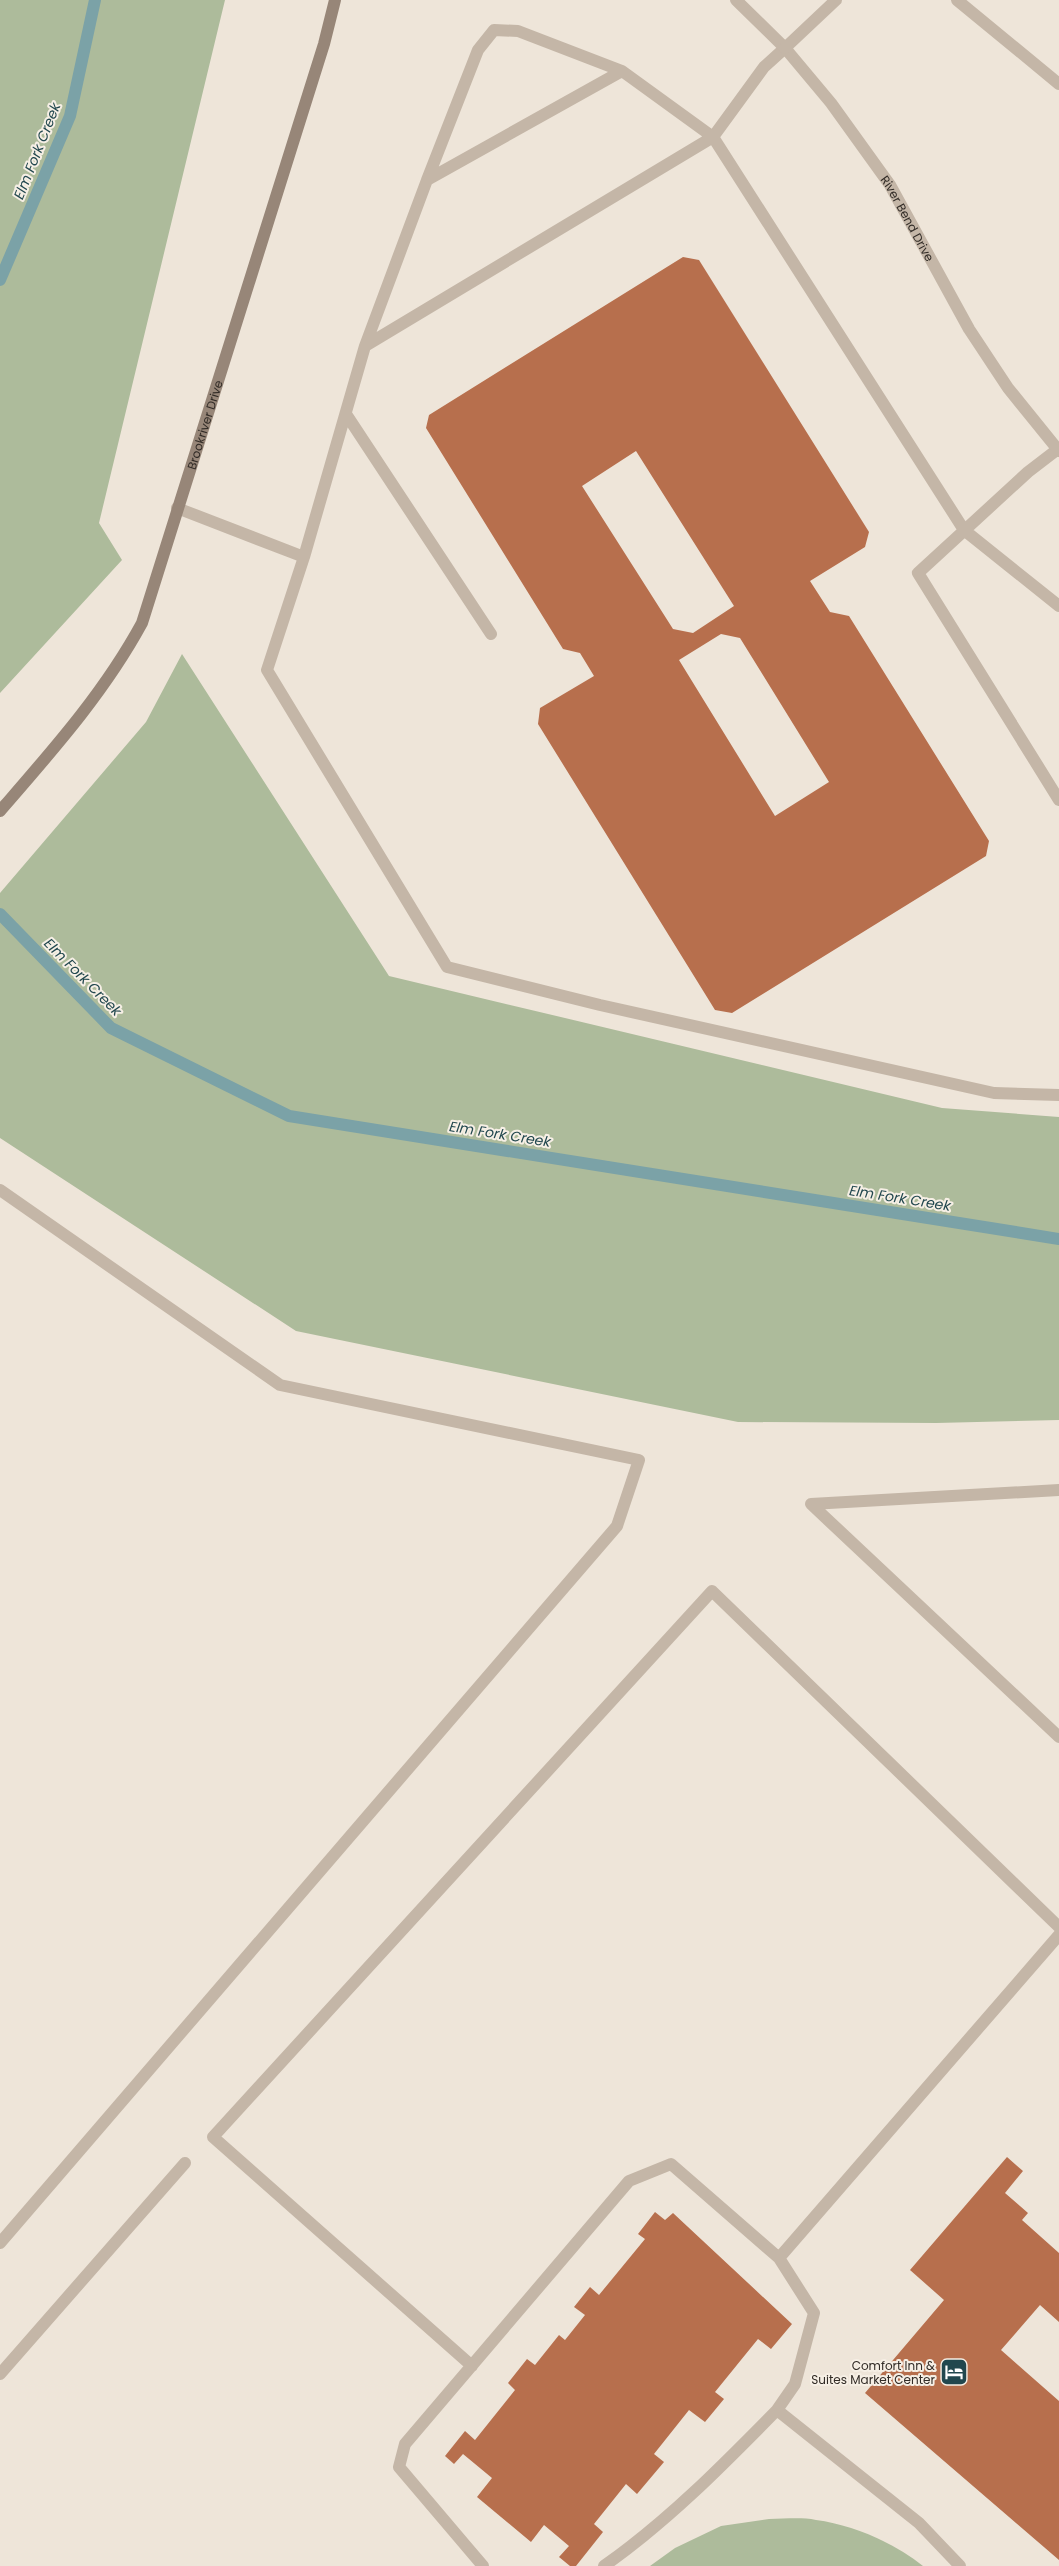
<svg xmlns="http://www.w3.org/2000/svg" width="1059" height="2566" viewBox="0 0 1059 2566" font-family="Poppins,sans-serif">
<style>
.green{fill:#adbb9b}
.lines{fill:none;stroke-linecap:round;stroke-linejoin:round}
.stream{stroke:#7ba2a7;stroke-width:12}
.building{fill:#b76f4d;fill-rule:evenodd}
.lane{stroke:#c4b6a7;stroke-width:12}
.street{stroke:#c4b6a7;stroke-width:12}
.secondary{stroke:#978678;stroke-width:12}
.labels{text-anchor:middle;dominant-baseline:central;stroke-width:4;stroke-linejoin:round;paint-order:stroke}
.street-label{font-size:12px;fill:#312b26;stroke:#f6efe5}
.poi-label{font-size:12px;fill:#312b26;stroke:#f6efe5;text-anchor:end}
.water-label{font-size:14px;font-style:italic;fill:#21474e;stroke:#f6efe5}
</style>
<rect width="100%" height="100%" fill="#eee5d9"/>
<!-- green -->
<path class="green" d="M0,0H225L99,523L122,560L0,693Z
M182,654L389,976L942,1108L1059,1117V1420L936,1423L738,1422L296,1331L0,1138V893L146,722Z
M769,2519C785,2519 801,2517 816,2520C854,2525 894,2543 923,2566H650L675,2548L721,2526Z"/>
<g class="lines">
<!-- stream -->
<path class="stream" d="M0,280L70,116L95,0
M0,914L111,1028L289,1116L1059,1239"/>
</g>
<!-- building -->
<path class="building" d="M683,257L699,260L869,532L865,547L810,581L830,612L849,616L989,841L986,856L732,1013L715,1010L538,724L540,708L594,676L580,653L563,649L426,428L429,415ZM636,451L734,606L693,633L673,629L582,486ZM721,634L740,638L829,782L775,816L679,660Z
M1007,2157L1023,2171L1005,2193L1028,2213L1022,2220L1059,2253V2322L1040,2305L1001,2350L1059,2401V2560L865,2393L944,2300L910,2270Z
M655,2212L665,2220L673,2213L792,2324L771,2349L758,2339L715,2392L724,2399L705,2422L689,2410L654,2454L664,2462L637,2494L626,2484L594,2524L603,2532L576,2566H570L559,2557L569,2546L544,2525L531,2542L477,2497L492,2478L463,2454L454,2464L445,2456L465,2431L475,2440L515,2390L508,2383L527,2359L535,2365L559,2335L565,2340L585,2315L574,2307L590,2287L599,2295L645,2239L638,2234Z"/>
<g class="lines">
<!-- lane -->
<path class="lane" d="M427,180L478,50L494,30L518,31L622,71
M365,346L713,137L964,530L1059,606
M346,414L491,634
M1058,449L1028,472L918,573L1059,800
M177,508L304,557L267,670L447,967L600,1005L994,1093L1059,1095
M304,557L365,346L427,180L622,71L713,137L764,67L785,48
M0,1190L280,1385L639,1460L617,1526L0,2243
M1059,1490L811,1504L1059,1737
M779,2258L1059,1935
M472,2366L213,2137L712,1591L1059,1927
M0,2374L185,2163
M483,2566L399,2467L405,2444L629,2181L671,2164L779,2258L814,2313L795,2384L777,2410
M604,2566C668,2521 722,2466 777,2410L919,2523L960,2566"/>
<!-- street -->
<g class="street">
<path id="s1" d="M736,0L785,48L831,103L890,185L969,329L1008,388L1059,451"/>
<path d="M957,0L1059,84"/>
<path d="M785,48L836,0"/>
</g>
<!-- secondary -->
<path class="secondary" id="s2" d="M0,811C52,751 104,693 142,623L324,44L335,0"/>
</g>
<!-- icons -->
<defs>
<g id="hotel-square" transform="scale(1.4375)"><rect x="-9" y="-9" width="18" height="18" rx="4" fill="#21474e" stroke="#f6efe5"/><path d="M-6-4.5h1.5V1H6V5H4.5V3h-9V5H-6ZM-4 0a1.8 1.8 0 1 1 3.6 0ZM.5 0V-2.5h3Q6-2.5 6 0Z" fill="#fff"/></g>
</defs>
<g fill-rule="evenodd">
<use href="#hotel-square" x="954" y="2372"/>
</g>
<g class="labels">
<!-- street labels -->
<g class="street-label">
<text stroke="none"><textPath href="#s1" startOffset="279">River Bend Drive</textPath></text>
<text stroke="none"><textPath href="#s2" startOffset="444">Brookriver Drive</textPath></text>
</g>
<!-- poi labels -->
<g class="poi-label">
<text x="935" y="2365">Comfort Inn &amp;<tspan x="935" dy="14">Suites Market Center</tspan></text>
</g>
<!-- water labels -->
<g class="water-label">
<text transform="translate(37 151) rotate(-68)">Elm Fork Creek</text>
<text transform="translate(83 977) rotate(45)">Elm Fork Creek</text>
<text transform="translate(500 1134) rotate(9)">Elm Fork Creek</text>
<text transform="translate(900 1198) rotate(9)">Elm Fork Creek</text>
</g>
</g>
</svg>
